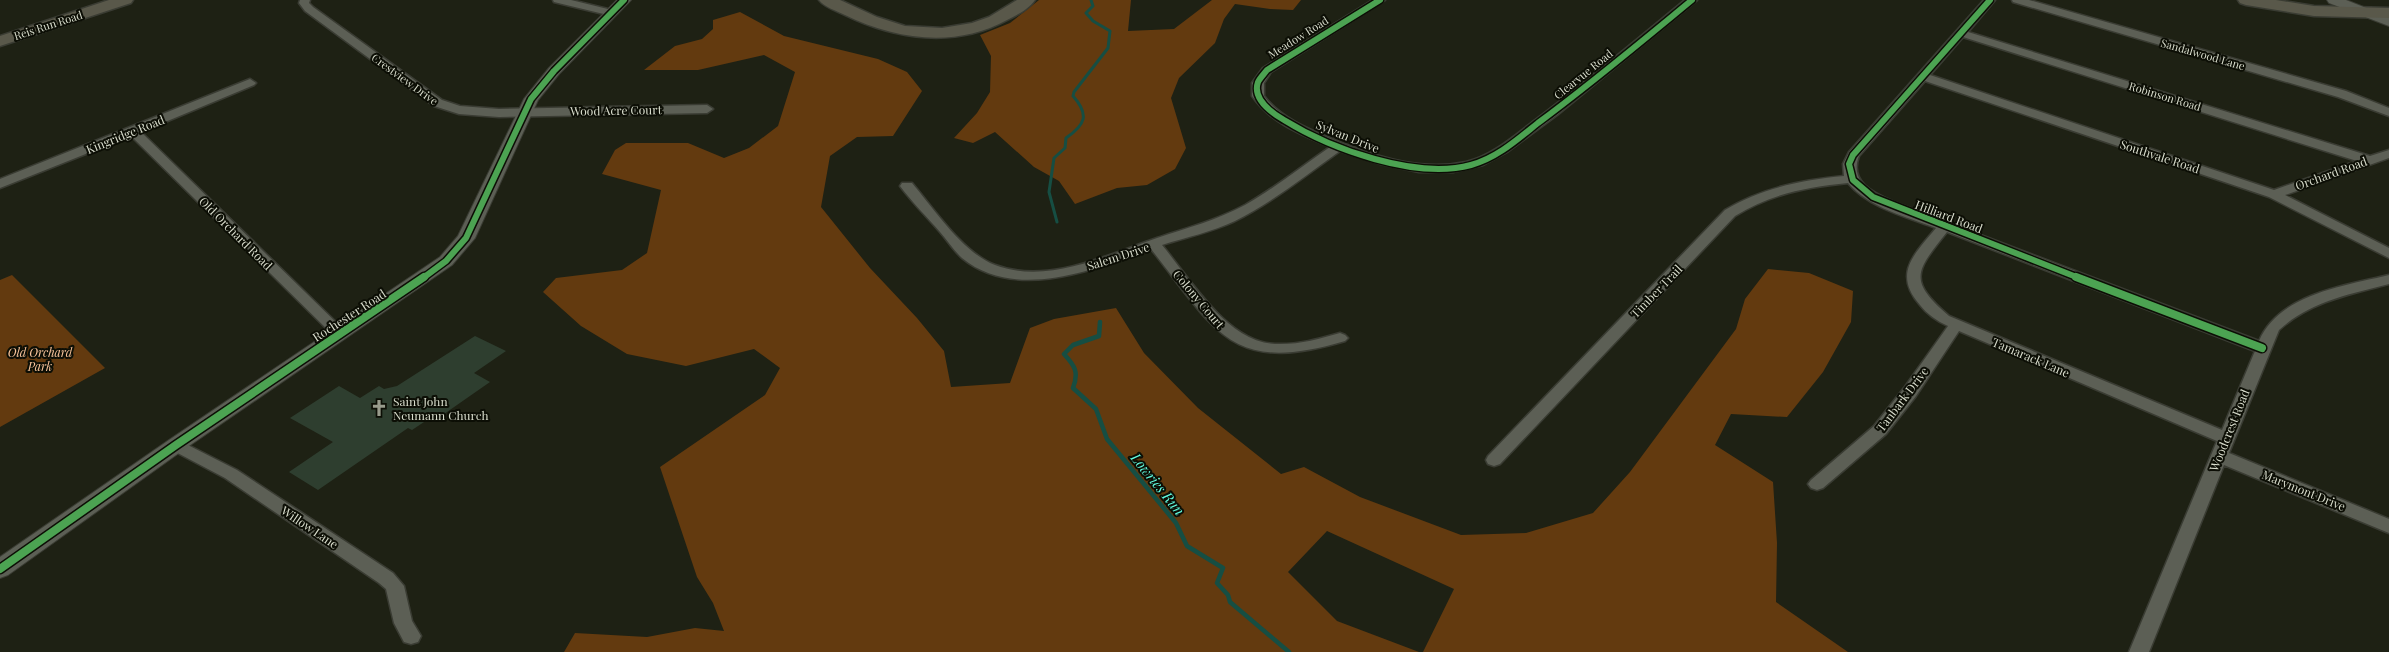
<svg xmlns="http://www.w3.org/2000/svg" width="2389" height="652" viewBox="0 0 2389 652" font-family="'Playfair Display',serif">
<style>
.green{fill:#633a0f}
.lines{fill:none;stroke-linecap:round;stroke-linejoin:round}
.stream-far1{stroke:#164e43;stroke-width:3}
.stream{stroke:#164e43;stroke-width:4.5}
.building{fill:#2e3e2f}
.minor-casing{stroke:#3a3c33;stroke-width:3}
.tertiary-casing{stroke:#3a3c33;stroke-width:2}
.primary-casing{stroke:#3a3c33;stroke-width:3}
.minor{fill:#5c5f55;fill-rule:evenodd}
.tertiary{fill:#5c5f55;fill-rule:evenodd}
.primary{fill:#59584a;fill-rule:evenodd}
.cycleway-far1-casing{stroke:#0c0e05;stroke-width:9}
.cycleway-casing{stroke:#0c0e05;stroke-width:11}
.cycleway-far1{stroke:#4ca352;stroke-width:6}
.cycleway{stroke:#4ca352;stroke-width:8}
.labels{text-anchor:middle;dominant-baseline:central;stroke-width:4;stroke-linejoin:round;paint-order:stroke}
.far-street-label{font-size:11px;fill:#d9ddcd;stroke:#0c0e05}
.street-label{font-size:12px;fill:#d9ddcd;stroke:#0c0e05}
.park-label{font-size:12px;font-style:italic;fill:#f9c49b;stroke:#0c0e05}
.poi-label{font-size:12px;fill:#d9ddcd;stroke:#0c0e05;text-anchor:start}
.water-label{font-size:14px;font-style:italic;fill:#61fbdf;stroke:#0c0e05}
</style>
<rect width="100%" height="100%" fill="#1e2114"/>
<!-- green -->
<path class="green" d="M1039,0H1131L1128,31L1174,29L1212,0H1301L1293,10L1270,9L1235,4L1224,19L1215,43L1179,78L1171,98L1186,148L1175,169L1147,185L1117,188L1075,204L1059,181L1034,167L995,132L973,143L954,138L977,113L990,92L991,56L980,35L1010,23Z
M740,12L784,36L878,59L907,72L922,91L893,136L857,137L830,156L821,207L870,268L917,318L944,351L951,387L1010,383L1030,328L1054,319L1116,308L1144,353L1198,408L1281,474L1304,467L1360,497L1461,535L1526,533L1593,513L1630,472L1736,329L1745,299L1768,269L1809,273L1853,291L1851,322L1823,372L1787,417L1731,414L1715,445L1773,482L1777,543L1776,602L1848,652H1423L1454,589L1327,531L1288,572L1337,621L1419,652H564L575,633L647,637L695,628L724,631L713,603L697,577L660,467L765,395L780,368L754,349L686,366L627,354L581,326L543,292L556,278L622,270L647,253L661,190L602,174L615,150L626,143H688L724,158L749,148L778,126L795,72L764,55L698,70H644L675,46L702,39L713,29V20Z
M12,275L105,368L0,427V280Z"/>
<g class="lines">
<!-- stream-far1 -->
<path class="stream-far1" d="M1057,222L1049,192L1054,158L1065,148L1066,138C1085,125 1090,115 1073,96L1074,92L1108,48L1110,31L1093,21L1086,13L1093,6L1091,0"/>
<!-- stream -->
<path class="stream" d="M1100,322L1099,336L1073,345L1064,354C1075,366 1079,372 1073,388L1096,409L1107,439L1176,523L1187,546L1223,568L1217,583L1228,595L1230,602L1289,652"/>
</g>
<!-- building -->
<path class="building" d="M475,336L506,351L474,373L490,382L434,421L430,418L412,430L408,428L318,490L289,472L333,442L290,418L339,386L360,398L379,386L384,389L397,386Z"/>
<g class="lines">
<!-- minor casing -->
<g class="minor-casing">
<path id="minor" d="M300,0H310L309,3L313,7L442,100L460,106L499,109L707,105L713,109L707,113L499,117L459,114L434,106L305,11L299,3Z
M553,0H571L616,11L617,13L612,16L554,2Z
M1373,0H1385L1271,72L1264,83V96C1283,121 1316,132 1344,144C1383,159 1425,171 1466,162C1492,156 1514,136 1534,121C1586,82 1635,41 1685,0H1697L1557,115L1507,152L1483,165L1453,172H1419L1381,164L1340,151C1306,175 1273,202 1235,221C1212,232 1187,237 1162,245C1191,280 1227,342 1275,344C1298,345 1319,339 1340,333L1345,335L1348,338L1345,341C1230,375 1217,332 1151,249C1095,269 1016,302 962,258C954,251 947,240 940,232C927,217 912,202 900,186L902,183H912C934,209 963,253 995,265C1048,285 1107,255 1157,238C1187,228 1217,220 1245,205C1275,188 1302,166 1330,147C1300,134 1271,123 1252,96V83L1263,68Z
M1984,0H1995L1968,32L2370,156L2389,150V158L2285,195L2389,248V258L2269,197L1925,81L1859,156C1849,182 1873,193 1894,202L2259,341C2279,294 2344,286 2389,275V284C2350,294 2309,302 2279,330L2229,453L2389,519V533L2224,465L2149,652H2129L2217,441L1959,331L1916,396L1886,434L1823,488L1817,490L1811,488L1808,484L1811,480L1874,426L1904,388L1948,326C1937,321 1927,314 1920,305C1892,273 1915,254 1936,228C1907,217 1869,208 1848,183C1807,187 1770,194 1735,216L1500,464L1494,466L1488,464L1486,460L1488,456L1725,210C1762,188 1802,180 1844,176L1843,164L1849,152ZM1963,37L2357,161L2274,190L1930,75ZM1947,232L2255,351L2222,430L1949,316C1907,280 1916,271 1947,232Z
M2012,0H2029L2346,91L2389,108V116L2338,97L2013,2Z
M250,79L256,83L254,85L141,132L345,331L348,334L345,337H335L131,136L0,188V179Z
M176,439L237,470L393,573L404,586L412,621L421,636L418,642L411,644L404,642L394,623L386,589L379,583L225,478L170,449L168,445L170,441Z"/>
</g>
<!-- tertiary casing -->
<g class="tertiary-casing">
<path id="tertiary" d="M617,0H631L559,74L538,100L475,238L452,265L183,450L8,575L0,578V557L169,440L440,257L458,236L524,99L549,68Z
M2327,0H2346L2389,17V26L2329,3Z"/>
</g>
<!-- primary casing -->
<g class="primary-casing">
<path id="primary" d="M109,0H133L131,3L0,46V36Z
M819,0H840L877,17L905,26L942,28L972,23L989,17L1017,0H1035C1029,9 1017,15 1007,20C956,48 896,40 845,15C837,11 824,7 819,0Z
M2238,0H2276L2314,6L2389,8V18L2314,16L2246,5L2240,3Z"/>
</g>
<!-- minor -->
<use href="#minor" class="minor"/>
<!-- tertiary -->
<use href="#tertiary" class="tertiary"/>
<!-- primary -->
<use href="#primary" class="primary"/>
<!-- cycleway-far1 casing -->
<g class="cycleway-far1-casing">
<path id="cycleway-far1" d="M1380,0L1267,70C1264,74 1260,78 1258,82C1252,99 1272,113 1284,120C1331,149 1416,180 1471,165C1497,158 1518,139 1538,123C1591,84 1641,42 1692,0
M1990,0L1853,155L1849,164L1853,180L1873,197L2079,278
M423,278L446,261L466,238L531,99L554,71L624,0"/>
</g>
<!-- cycleway casing -->
<g class="cycleway-casing">
<path id="cycleway" d="M2076,277L2262,348
M0,569L176,445L424,277"/>
</g>
<!-- cycleway-far1 -->
<use href="#cycleway-far1" class="cycleway-far1"/>
<!-- cycleway -->
<use href="#cycleway" class="cycleway"/>
</g>
<!-- icons -->
<defs>
<g id="church-bare" transform="scale(1.35)"><path d="M-1.2-6h2.4v3.5h3.3v2.4h-3.3V6h-2.4V-.1h-3.3v-2.4h3.3Z" fill="#989b8c" stroke="#0c0e05" stroke-width="2.5" paint-order="stroke"/></g>
</defs>
<g fill-rule="evenodd">
<use href="#church-bare" x="379" y="408"/>
</g>
<g class="labels">
<!-- far-street labels -->
<g class="far-street-label">
<text transform="translate(48 25) rotate(-18)">Reis Run Road</text>
<text transform="translate(1298 37) rotate(-32)">Meadow Road</text>
<text transform="translate(2203 54) rotate(16)">Sandalwood Lane</text>
<text transform="translate(1583 74) rotate(-39)">Clearvue Road</text>
<text transform="translate(405 79) rotate(36)">Crestview Drive</text>
<text transform="translate(2165 96) rotate(17)">Robinson Road</text>
</g>
<!-- street labels -->
<g class="street-label">
<text transform="translate(616 110) rotate(-1)">Wood Acre Court</text>
<text transform="translate(125 134) rotate(-22)">Kingridge Road</text>
<text transform="translate(1348 136) rotate(22)">Sylvan Drive</text>
<text transform="translate(2160 156) rotate(18)">Southvale Road</text>
<text transform="translate(2331 173) rotate(-20)">Orchard Road</text>
<text transform="translate(1949 216) rotate(21)">Hilliard Road</text>
<text transform="translate(236 233) rotate(45)">Old Orchard Road</text>
<text transform="translate(1118 256) rotate(-18)">Salem Drive</text>
<text transform="translate(1656 291) rotate(-46)">Timber Trail</text>
<text transform="translate(1199 299) rotate(50)">Colony Court</text>
<text transform="translate(349 315) rotate(-33)">Rochester Road</text>
<text transform="translate(2031 357) rotate(23)">Tamarack Lane</text>
<text transform="translate(1902 399) rotate(-53)">Tanbark Drive</text>
<text transform="translate(2229 430) rotate(-68)">Woodcrest Road</text>
<text transform="translate(2304 490) rotate(22)">Marymont Drive</text>
<text transform="translate(310 527) rotate(34)">Willow Lane</text>
</g>
<!-- park labels -->
<g class="park-label">
<text x="40" y="352">Old Orchard<tspan x="40" dy="14">Park</tspan></text>
</g>
<!-- poi labels -->
<g class="poi-label">
<text x="393" y="401">Saint John<tspan x="393" dy="14">Neumann Church</tspan></text>
</g>
<!-- water labels -->
<g class="water-label">
<text transform="translate(1158 484) rotate(51)">Lowries Run</text>
</g>
</g>
</svg>
